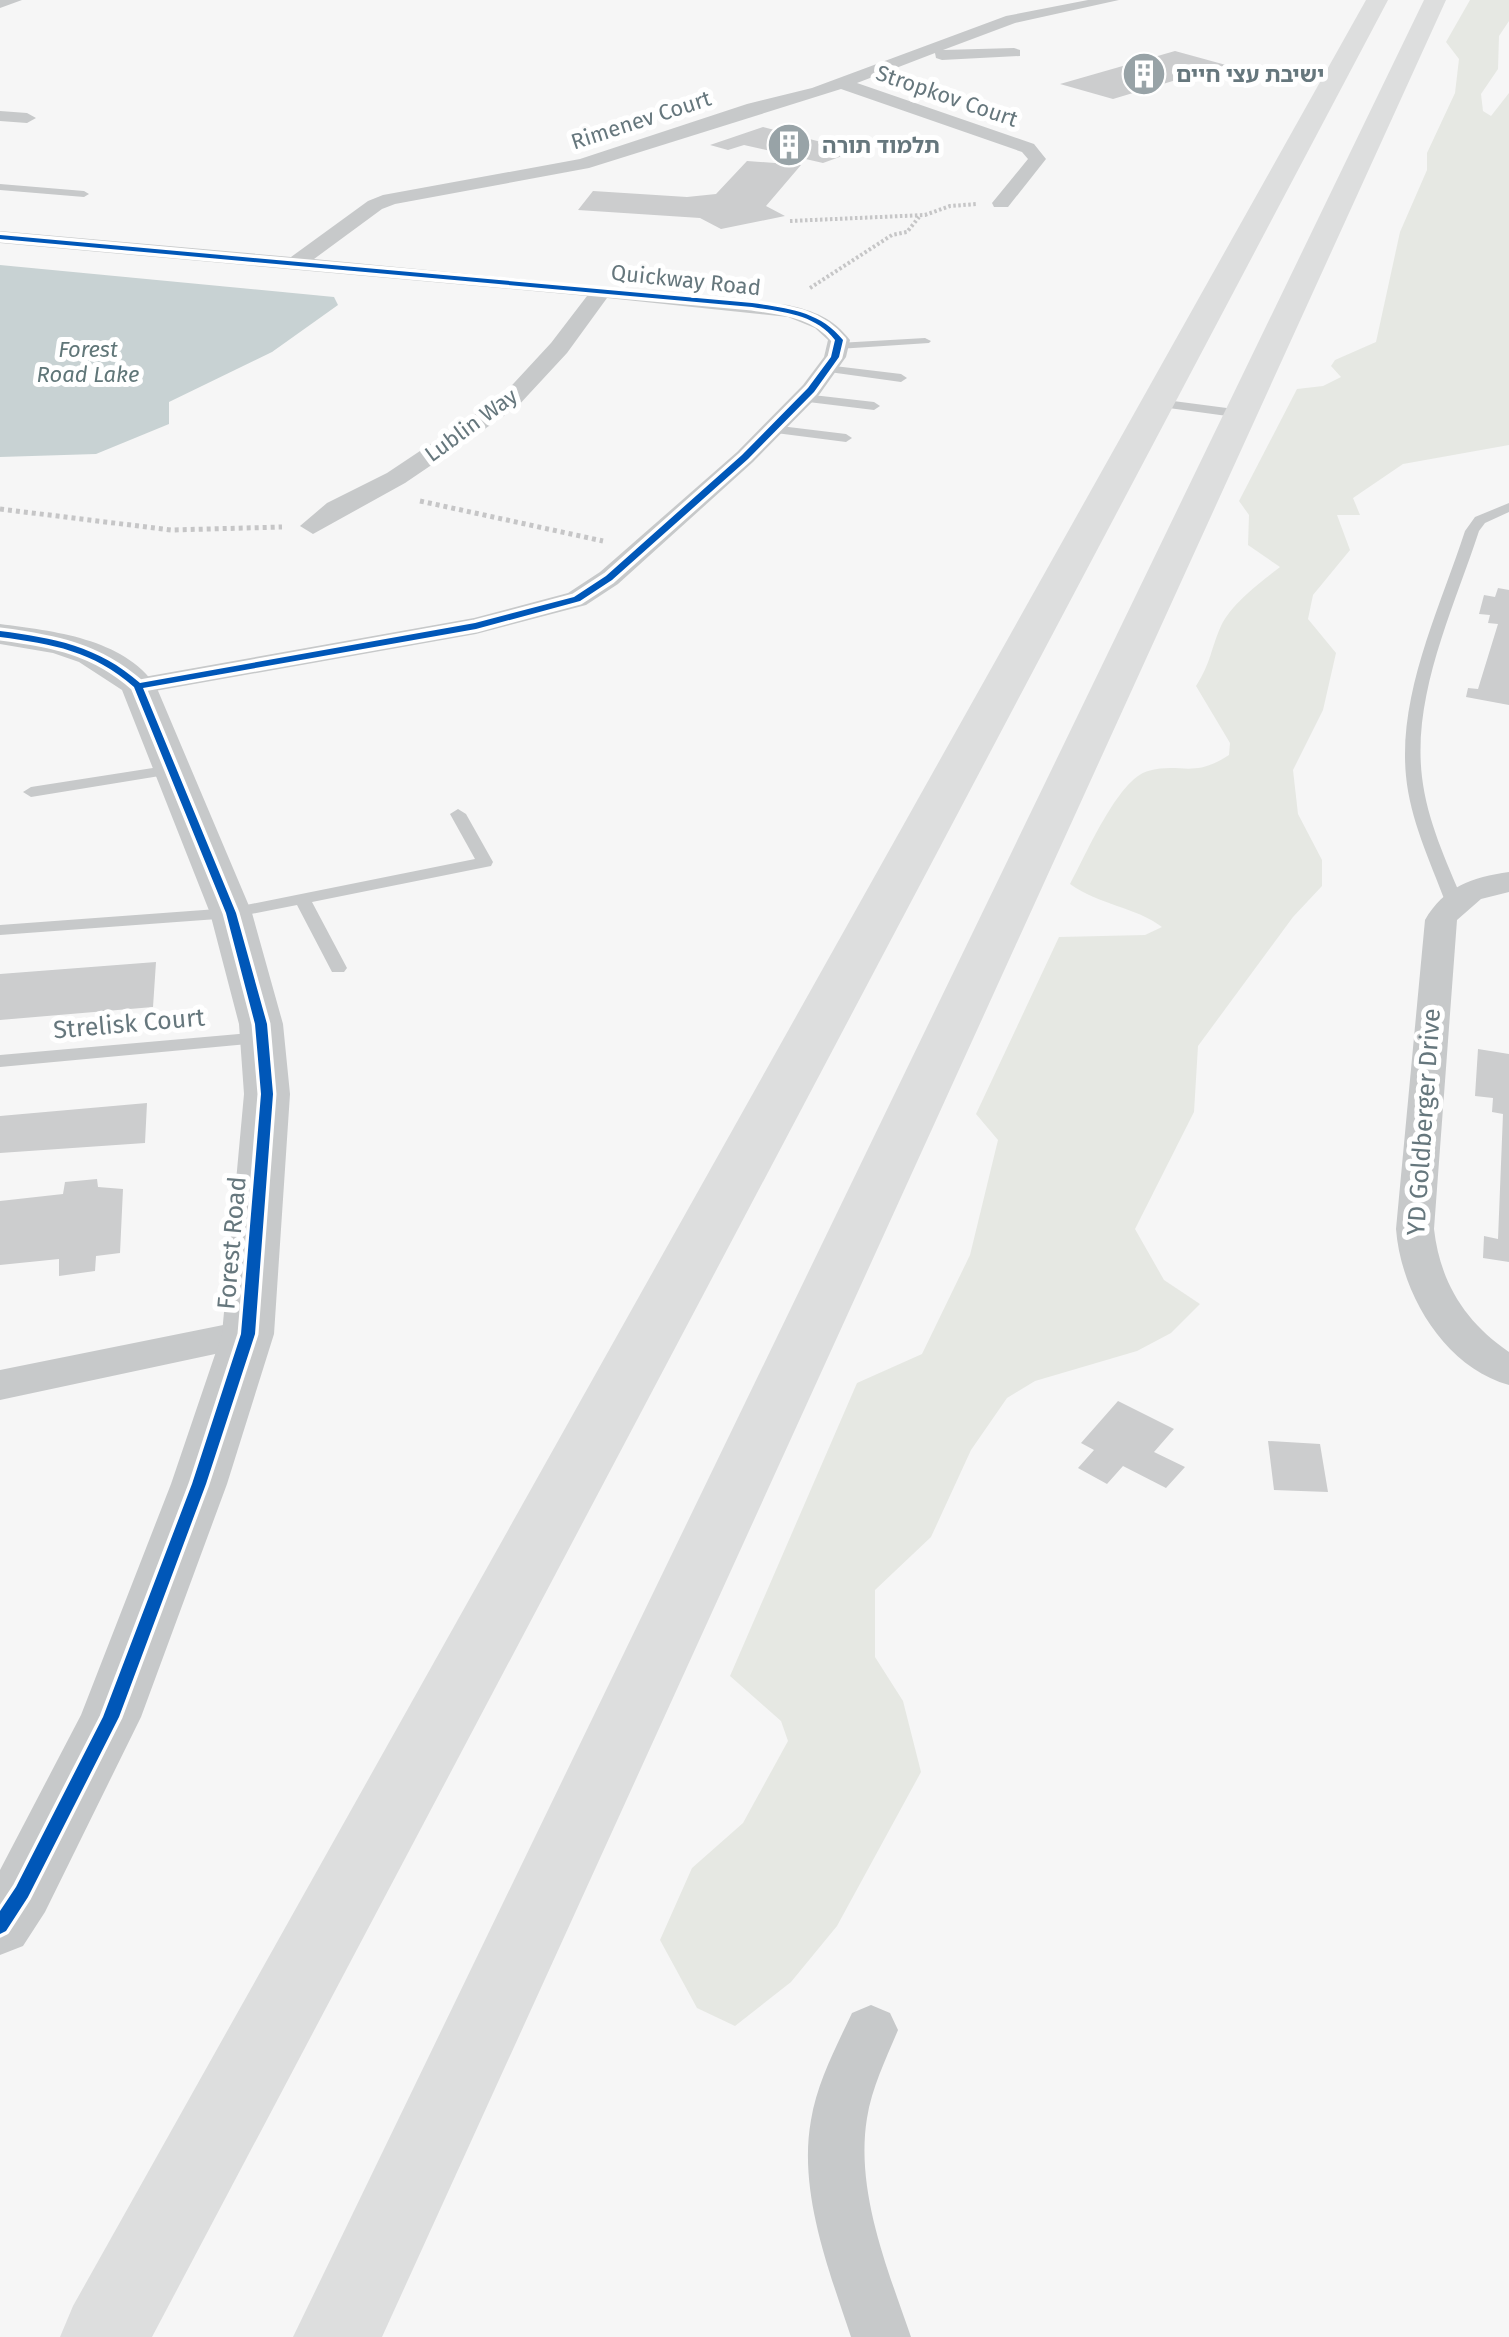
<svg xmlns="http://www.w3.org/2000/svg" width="1509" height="2337" viewBox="0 0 1509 2337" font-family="'Fira Sans','Noto Sans Hebrew',sans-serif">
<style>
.green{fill:#e6e8e3}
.water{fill:#c8d2d3}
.building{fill:#cccdce}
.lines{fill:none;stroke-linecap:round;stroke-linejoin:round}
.path-far1{stroke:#c6c6c7;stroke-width:4;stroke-dasharray:2.5 2.5;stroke-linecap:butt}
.path{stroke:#c6c6c7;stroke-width:5;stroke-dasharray:4 4;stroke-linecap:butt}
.service{fill:#c7c9ca;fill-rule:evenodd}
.minor{fill:#c7c9ca;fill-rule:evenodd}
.tertiary{fill:#c7c9ca;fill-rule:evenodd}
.motorway{fill:#dddede;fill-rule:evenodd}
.cycleway-casing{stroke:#fff;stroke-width:7}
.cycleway{fill:#0057b8;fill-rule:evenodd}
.labels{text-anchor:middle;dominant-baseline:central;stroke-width:10;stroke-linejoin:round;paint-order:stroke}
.far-poi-label{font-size:22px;font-weight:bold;fill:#66777d;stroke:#fff;text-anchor:start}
.far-street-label{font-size:22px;fill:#66777d;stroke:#fff}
.far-water-label{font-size:22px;font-style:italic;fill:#607678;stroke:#fff}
.street-label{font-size:25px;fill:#66777d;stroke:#fff}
</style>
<rect width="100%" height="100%" fill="#f6f6f6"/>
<!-- green -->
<path class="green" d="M1470,0H1509V21L1499,36L1498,69L1481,94L1483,111L1491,116L1509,93V445L1403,464L1353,498L1360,515H1337L1350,550L1313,595L1308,619L1336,653L1323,710L1293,770L1298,814L1322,860V886L1293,917L1198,1046L1194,1112L1135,1229L1164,1280L1200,1304L1171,1333L1137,1351L1035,1381L1007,1398L971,1450L931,1537L875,1590V1657L903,1701L921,1772L837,1926L791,1982L735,2026L697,2008L660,1940L692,1868L743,1823L788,1741L781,1721L730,1676L857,1383L922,1354L970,1255L998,1140L976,1114L1059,937L1145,935L1162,927C1136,907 1099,905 1070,884C1086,855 1118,779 1148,771C1181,762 1193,779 1229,755L1230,743L1196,686C1211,663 1211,648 1221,626C1232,603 1261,582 1280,567L1248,545L1249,515L1239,501L1297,389L1323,386L1341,377L1331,366L1335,360L1376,342L1400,232L1427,170V153L1455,93L1459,59L1446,42Z"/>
<!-- water -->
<path class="water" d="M0,265L334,297L338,305L272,352L169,402V424L96,454L0,457Z"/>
<!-- building -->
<path class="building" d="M1175,51L1226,65L1113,99L1060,84Z
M763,127L856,151L823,163L744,145L728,150L710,145Z
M747,161L801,165L766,206L785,216L721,229L700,218L578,210L593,191L687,197L716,194Z
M1498,588L1509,590V705L1466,697L1468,688L1478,689L1498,624L1488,623L1490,615L1479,614L1484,595L1495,597Z
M156,962L153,1007L0,1020V974Z
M1478,1049L1509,1054V1262L1483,1258L1484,1236L1498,1239L1503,1114L1492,1112L1493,1098L1475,1096Z
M147,1103L145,1143L0,1153V1116Z
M97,1179L98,1187L123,1189L120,1253L96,1256L95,1271L59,1276V1259L0,1265V1201L63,1194L65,1182Z
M1118,1401L1174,1429L1154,1452L1185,1467L1166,1488L1123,1466L1107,1484L1078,1468L1094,1450L1081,1443Z
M1268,1441L1320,1444L1328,1492L1274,1490Z"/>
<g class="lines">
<!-- path-far1 -->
<path class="path-far1" d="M790,221L925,215L950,206L977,204
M810,288L892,235L907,232L919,217"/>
<!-- path -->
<path class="path" d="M420,501L603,541
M0,509L171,530L282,527"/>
<!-- service -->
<path class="service" d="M0,184L84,191L89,194L84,197L0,190Z
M925,338L931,341L929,343L838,349L832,346L838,343Z
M826,365L901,374L907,378L901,382L822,371V367Z
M804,394L874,402L880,406L874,410L800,401L798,398Z
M1158,399L1242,410L1248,414L1242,418L1154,406L1152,403Z
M772,425L846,434L852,438L846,442L768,432V426Z
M1509,503V512L1485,523L1479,531C1454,608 1412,694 1422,777C1427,820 1446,861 1463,901L1454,906L1445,901C1430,861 1410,819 1406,776C1398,693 1440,608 1465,531L1475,517Z
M172,765L178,767V773L31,797L23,792L31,787Z
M458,809L466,814L493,862L491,866L312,902L347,968L344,972H332L297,905L231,918L0,935V925L231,908L475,859L450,814Z
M262,1032L269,1034L271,1038L269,1042L0,1067V1055Z"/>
<!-- minor -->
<path class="minor" d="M0,0H22L0,8Z
M1088,0H1119L1015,23L943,50L1014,48L1020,50V56L942,60L936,58L935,53L857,83L1034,144L1046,159L1008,207H994L992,203L1028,159L1022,152L841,89L589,168L395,204L382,209L314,259L788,305C814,311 833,318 850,340L846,357L819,395L753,462L618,584L586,605L476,634L138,694L128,692L124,686L138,678L474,618L568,593L600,572L737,452L803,385L824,357L828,340L815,328L788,317L607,298L567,353L517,407L405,483L313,534L300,526L327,503L387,473L501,397L551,343L587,296L0,243V231L291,257L368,201L383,195L580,159L747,104L812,88L1006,16Z
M0,111L27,113L36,118L27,123L0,121Z
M1509,872V892L1481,899L1457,920L1434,1229C1440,1282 1465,1322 1509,1352V1385C1444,1367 1401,1293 1396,1229L1425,920C1444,887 1472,877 1509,872Z
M248,1320L262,1324L268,1334L262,1344L0,1400V1370Z
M871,2005L890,2013L898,2030C886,2059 872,2087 867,2118C855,2191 888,2270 911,2337H851C829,2270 798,2192 811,2120C817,2083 836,2047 852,2013Z"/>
<!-- tertiary -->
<path class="tertiary" d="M0,624C53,631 123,638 156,686L252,913L283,1024L290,1094L274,1334L227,1484L141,1717L45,1912L23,1946L0,1955V1870L81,1715L171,1484L222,1334L244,1094L239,1024L210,913L122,690L79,662L53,653L0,644Z"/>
<!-- motorway -->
<path class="motorway" d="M1366,0H1388L152,2337H60L73,2306Z
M1424,0H1446L382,2337H293Z"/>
<!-- cycleway casing -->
<g class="cycleway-casing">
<path id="cycleway" d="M0,235L752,303C786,308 820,311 843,340L839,357L814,392L748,459L612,580L580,601L476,629L143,688L236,913L267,1024L273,1094L255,1334L206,1484L119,1717L28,1897L6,1931L0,1934V1911L16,1887L103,1717L192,1484L241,1334L261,1094L255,1024L226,913L134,687C93,651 53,644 0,637V631C54,638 98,646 140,683L475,623L574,597L606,576L742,455L808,388L831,357L835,340C815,314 783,312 752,307L0,239Z"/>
</g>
<!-- cycleway -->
<use href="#cycleway" class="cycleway"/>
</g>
<!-- icons -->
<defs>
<g id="building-disc" transform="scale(2.25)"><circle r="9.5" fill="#98a3a7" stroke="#fff"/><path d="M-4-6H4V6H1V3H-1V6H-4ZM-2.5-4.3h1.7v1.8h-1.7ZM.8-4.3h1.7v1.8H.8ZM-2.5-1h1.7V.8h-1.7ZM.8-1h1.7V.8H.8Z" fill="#fff"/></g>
</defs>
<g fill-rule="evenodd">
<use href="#building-disc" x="1144" y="74"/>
<use href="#building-disc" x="789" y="145"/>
</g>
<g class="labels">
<!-- far-poi labels -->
<g class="far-poi-label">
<text x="1176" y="74">ישיבת עצי חיים</text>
<text x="822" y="145">תלמוד תורה</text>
</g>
<!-- far-street labels -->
<g class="far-street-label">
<text transform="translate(947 96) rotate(19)">Stropkov Court</text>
<text transform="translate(641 120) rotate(-18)">Rimenev Court</text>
<text transform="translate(686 280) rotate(6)">Quickway Road</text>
<text transform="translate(471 425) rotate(-36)">Lublin Way</text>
</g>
<!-- far-water labels -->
<g class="far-water-label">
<text x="88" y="349">Forest<tspan x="88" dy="25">Road Lake</tspan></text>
</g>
<!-- street labels -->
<g class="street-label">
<text transform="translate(129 1024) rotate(-5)">Strelisk Court</text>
<text transform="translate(1424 1122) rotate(-86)">YD Goldberger Drive</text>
<text transform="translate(232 1243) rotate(-85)">Forest Road</text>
</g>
</g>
</svg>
